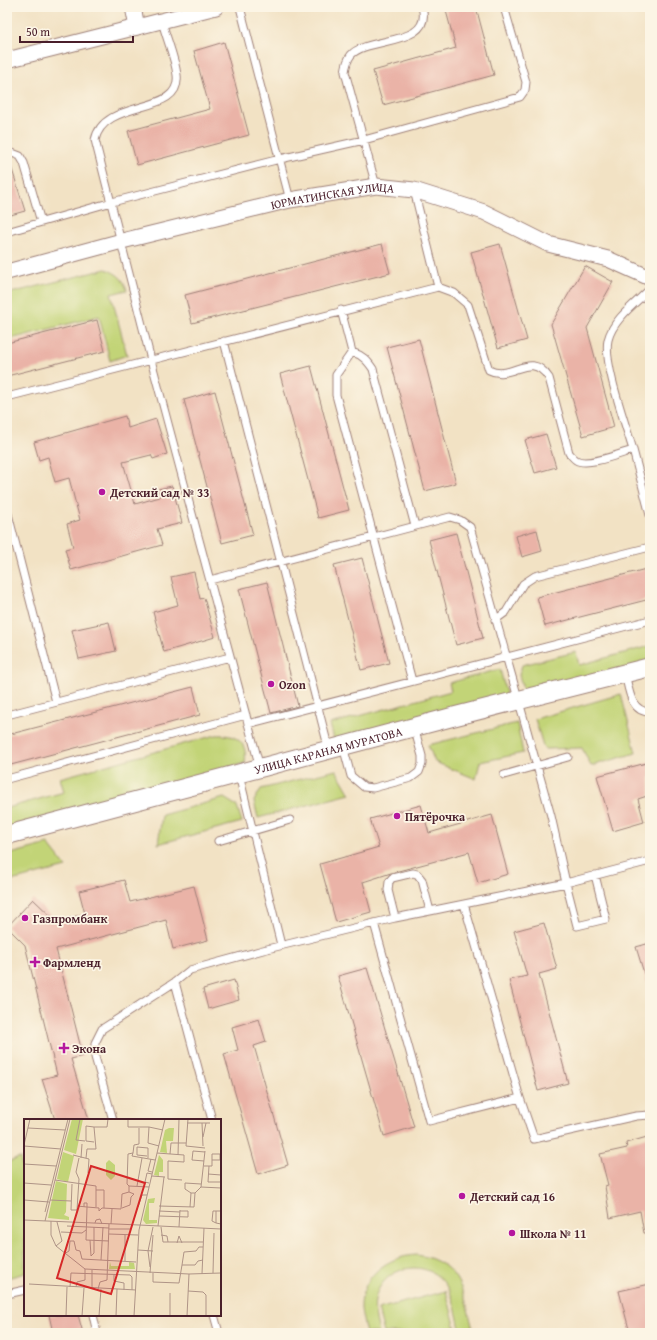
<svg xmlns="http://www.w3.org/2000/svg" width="657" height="1340" viewBox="0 0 657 1340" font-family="'Gentium Book Plus',serif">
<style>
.green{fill:#c2d477;stroke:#867a51}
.building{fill:#eab3a7}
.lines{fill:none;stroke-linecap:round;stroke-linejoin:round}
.service-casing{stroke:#9e8078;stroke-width:9}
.minor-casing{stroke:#9e8078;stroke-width:17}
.tertiary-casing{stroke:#9e8078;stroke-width:20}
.service{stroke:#fff;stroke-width:7}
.minor{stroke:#fff;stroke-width:15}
.tertiary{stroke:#fff;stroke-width:18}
.poi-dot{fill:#b5179e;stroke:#fcf5e5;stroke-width:1.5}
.labels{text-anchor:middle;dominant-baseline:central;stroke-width:3.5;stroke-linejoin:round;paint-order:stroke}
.street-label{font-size:12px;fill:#4a1f2b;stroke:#fcf5e5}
.poi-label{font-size:12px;font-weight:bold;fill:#4a1f2b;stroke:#fcf5e5;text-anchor:start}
.inset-road{fill:none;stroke:#af9487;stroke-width:1}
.view{fill:#d62828;fill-opacity:0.15;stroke:#d62828;stroke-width:2}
.inset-edge{fill:none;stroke:#4a1f2b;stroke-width:2}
</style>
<rect width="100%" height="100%" fill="#fcf5e5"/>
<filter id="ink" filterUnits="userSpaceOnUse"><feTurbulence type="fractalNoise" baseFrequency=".025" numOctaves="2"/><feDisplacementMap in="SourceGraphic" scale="8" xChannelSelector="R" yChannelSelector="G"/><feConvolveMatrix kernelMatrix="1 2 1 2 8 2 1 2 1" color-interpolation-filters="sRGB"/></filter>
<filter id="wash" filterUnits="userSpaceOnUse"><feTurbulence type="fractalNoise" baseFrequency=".012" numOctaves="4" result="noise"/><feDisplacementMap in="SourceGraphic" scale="16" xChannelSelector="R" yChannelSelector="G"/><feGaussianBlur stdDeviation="0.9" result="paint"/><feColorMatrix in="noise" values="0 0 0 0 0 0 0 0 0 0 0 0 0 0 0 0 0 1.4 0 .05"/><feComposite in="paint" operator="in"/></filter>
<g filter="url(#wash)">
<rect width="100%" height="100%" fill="#f2e2c4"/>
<!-- green -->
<path class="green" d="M106,269C118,274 123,278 127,290L111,294L127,355L110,361L99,316L7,340V294Z
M650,646V665L525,697L519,675L522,665L576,652L579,665Z
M500,669L508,701L336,747L330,724L451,691L449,683Z
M621,694L636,753L591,766L582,748L544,749L535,719Z
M517,723L523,753L480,762L476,779L435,762L428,745Z
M216,735C237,734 248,742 245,763L7,832V808L64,792L60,778Z
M336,770L350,794L258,818L254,801L261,789Z
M224,798L237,806L242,822L158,844L162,815Z
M48,844L66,867L7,882V855Z
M20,1158L25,1177V1273L7,1278V1162Z
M417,1255C462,1262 464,1296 474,1333H461C457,1317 455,1297 445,1284C425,1256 381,1267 375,1300C373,1311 377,1322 379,1333H366C364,1325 362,1317 361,1309C360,1277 387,1256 417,1255Z
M446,1291L457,1333H384L378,1309Z"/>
<g id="blocks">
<!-- building -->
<path class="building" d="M445,7H476L494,75L383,105L373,71L456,48Z
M224,42L249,135L137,165L128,131L210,109L194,51Z
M10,163L25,211L7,216V164Z
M382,244L390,273L192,323L185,295Z
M500,244L527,340L498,348L471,252Z
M585,266L613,282L587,328L614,427L583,436L551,324Z
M97,320L105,351L7,376V343Z
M419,339L456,483L425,491L387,347Z
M311,366L349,510L318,518L280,374Z
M215,391L253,535L222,543L184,400Z
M125,416L128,428L156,419L167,454L153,459L151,455L123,462L135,504L160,497L158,489L172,486L182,523L157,529L162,545L71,570L65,549L73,547L67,524L80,520L69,478L55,482L48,457L39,460L34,442Z
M546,434L556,467L535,473L525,440Z
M537,530L542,551L522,557L516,536Z
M456,533L483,638L456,645L429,540Z
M362,558L389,663L361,670L334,565Z
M650,568V599L545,626L537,597Z
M194,572L200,599L204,598L215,637L164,652L153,612L178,605L171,577Z
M267,582L298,706L271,713L239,589Z
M109,622L116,651L79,659L72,630Z
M193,687L200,715L7,766V735Z
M650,762V795L638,799L644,822L613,831L597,776Z
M421,805L429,833L492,815L508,874L478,883L469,852L391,873L363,882L371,912L336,922L320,864L379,847L370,819Z
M124,880L130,902L194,886L208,940L173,949L166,920L56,949L83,1056L71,1059L89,1120H55L42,1079L57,1075L25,945L7,927L33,899L56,921L85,914L79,891Z
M544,923L557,969L539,974L568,1083L538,1091L509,980L527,976L514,931Z
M650,943V982L647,983L636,947Z
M367,968L414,1127L384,1136L338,976Z
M234,980L239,1000L208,1009L203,989Z
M259,1019L266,1042L254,1046L288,1165L258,1174L224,1054L238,1050L232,1027Z
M647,1137L648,1143L650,1142V1233H644L640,1211L610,1218L605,1186L608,1185L600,1154L627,1148L626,1143Z
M650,1284V1333H630L619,1291Z
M49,1315H78L83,1333H53Z"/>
</g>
</g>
<g filter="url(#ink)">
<use href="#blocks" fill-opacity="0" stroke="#9e8078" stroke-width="1"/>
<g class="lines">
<!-- service casing -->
<g class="service-casing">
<path id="service" d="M240,7L290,200
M162,21C166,38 175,57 177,75C182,117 104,97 95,140L151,360L260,768
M7,151L20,156L24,163L41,222
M376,186L345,72C346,65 347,60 351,55C367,36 434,47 422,7
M414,190L438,287
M7,232L112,202L280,159L364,140L520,97L525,90L526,82L504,7
M341,310L352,352
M224,341L329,750
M7,397L438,287L454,293L468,305L489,370C512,382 530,349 549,378L569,453C571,455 573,458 576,460C587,467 619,454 633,450C626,425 603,363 608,340C613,319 636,303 650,289
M633,450L650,515
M7,510L56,702
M210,580L450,517L460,520L470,527L551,816L566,883L430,911L422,880L417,874L413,873L392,878L389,882L388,890L395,918L263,950L190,970L175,982L212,1120
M495,620L506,612L523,584L535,576L650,547
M625,673C629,689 630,712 650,712
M412,681L336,395V375L352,352C362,355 367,360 373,369L415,526
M7,715L230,657
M248,724L650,620
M343,746L351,776L364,787L373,788L411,778L419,772L422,764V756L414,727
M239,775L281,945
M504,775L568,757
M7,779L246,715
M218,841L290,820
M595,875L606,919L577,926L566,883L650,861
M464,904L520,1098L534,1139L636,1116L650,1115
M395,918L430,911
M374,923L429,1121L520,1098
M113,1120L95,1057V1043L102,1029L175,982
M7,1294L25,1290
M93,1315L97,1333
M214,1315L219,1333"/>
</g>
<!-- minor casing -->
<g class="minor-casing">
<g id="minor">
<path d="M133,7L137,27"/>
<path d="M7,60L216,7"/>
<path id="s1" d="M7,272L122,241L290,200L376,186L414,190L484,212L548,244L608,259L650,278"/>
</g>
</g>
<!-- tertiary casing -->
<g class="tertiary-casing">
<g id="tertiary">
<path id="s2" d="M7,835L452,717L650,667"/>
</g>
</g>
<!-- service -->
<use href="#service" class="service"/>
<!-- minor -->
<use href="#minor" class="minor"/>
<!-- tertiary -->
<use href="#tertiary" class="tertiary"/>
</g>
</g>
<!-- markers -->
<g class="poi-dot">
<circle cx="102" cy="492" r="4"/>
<circle cx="271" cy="684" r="4"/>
<circle cx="397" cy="816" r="4"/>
<circle cx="25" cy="918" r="4"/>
<path d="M33 956h4v4h4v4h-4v4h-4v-4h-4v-4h4z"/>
<path d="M62 1042h4v4h4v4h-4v4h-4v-4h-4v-4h4z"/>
<circle cx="462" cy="1196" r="4"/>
<circle cx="512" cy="1233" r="4"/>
</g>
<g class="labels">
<!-- street labels -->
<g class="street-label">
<text stroke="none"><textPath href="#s1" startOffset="335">ЮРМАТИНСКАЯ УЛИЦА</textPath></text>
<text stroke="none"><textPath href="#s2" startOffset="332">УЛИЦА КАРАНАЯ МУРАТОВА</textPath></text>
</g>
<!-- poi labels -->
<g class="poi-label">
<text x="110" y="492">Детский сад № 33</text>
<text x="279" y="684">Ozon</text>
<text x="405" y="816">Пятёрочка</text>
<text x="33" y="918">Газпромбанк</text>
<text x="43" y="962">Фармленд</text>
<text x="72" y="1048">Экона</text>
<text x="470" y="1196">Детский сад 16</text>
<text x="520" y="1233">Школа № 11</text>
</g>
</g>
<!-- overview -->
<g transform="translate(24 1119)">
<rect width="197" height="197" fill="#f2e2c4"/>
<path d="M48,0H59L52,35L40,31ZM145,9H150L149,22H142L143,34L136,33L141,11ZM39,33L50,37L44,63L33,60ZM135,36L139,41V53H135V57L130,56ZM85,41L91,46V57L87,61L82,56V44ZM32,62L43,65L42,93L40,96L45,98V101L24,99ZM131,79L130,84H125V101H133V104L122,105L119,101L124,80ZM86,143L87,147H105V143L110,144L111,150H85Z" fill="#c2d477"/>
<path class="inset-road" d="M56,0L52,21L61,22M104,0V8H125M164,0L162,27L181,29M163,4H186M178,4L179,27M70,8L62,7V22L70,23M4,9L41,11M115,9V25L110,26L109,34L104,35L103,65L105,67L125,68M197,15V28M179,18L182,4M0,26L6,0M0,27L37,30M135,27L124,24L125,8L139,11M109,34L108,37L131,41M133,34L160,36V43L144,42V60L158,61M146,35L147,24H162M49,36L65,40L64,54M154,36L155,0M123,37L113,36V28L124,29V39M57,39L58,25M62,39L63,30H72L70,8H83L84,0M127,40L124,52L128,53M188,41H196V35M180,42L168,41L169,32L181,33M0,45L32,47M180,47H188V35H197M185,47L184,63H197M184,55L197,56M128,57L141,58M31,61L72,67V88M0,64L27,66M125,64L121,63L123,54L128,55M48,65L47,91H53L55,60L52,53L55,39M113,67L118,39M177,68L197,69M72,71H80V89M167,74L161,70V64L177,65M0,81L25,83M26,81L47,82M53,87L63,88V84H60V88M135,87L170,88L171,74M114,88L118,76H123M166,88L167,74H171L177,68L181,32M98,89L106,86L107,78L110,75L105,73M135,92L156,93M192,92V104L197,105M21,93L44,0M135,97L164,98V92H156M0,101L115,106M21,102L46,0M27,102V116L32,127L61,150L165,155L197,154M71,104L72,101L76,100L78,105M192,104L188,102L189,92H197M87,105L88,90M115,106L197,110M43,107L85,109M134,107L140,58M137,108L139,123H179M155,108L156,91M85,110H107M37,113L58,114L62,111M85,115L114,116M101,116V142M137,116L143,117L144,123M66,121L67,137L70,134V108M85,122L62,121L63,88L75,89V92L78,89L97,90L98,75L105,73V67M153,124L155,117L158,124M32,127L38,122L33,103M114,131L129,132M40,135L45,132L46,122H50L52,131L56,132L58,140L112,143M77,141L79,108M158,146L160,133L172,132L175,128H179M126,148L124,132L129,108M126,154L129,116M129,154V163L155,164L158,146H171L174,142L179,141M189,154L190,114M178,155L180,109M90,156V162L100,164V171M5,165L112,171M46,168L47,154L106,156L108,158V171M52,168L53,163L61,161V150M68,169V151M74,170L76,163L83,161L85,105M164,172L179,173L182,176V197M42,197L43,168M58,197L60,169M75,197L77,170M92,197L93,170M110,197L115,111L141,0M146,197V174M163,197L165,155"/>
<path class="view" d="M67,47L121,64L87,175L33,159Z"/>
<rect width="197" height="197" class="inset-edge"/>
</g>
<!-- margin -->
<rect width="657" height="1340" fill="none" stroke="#fcf5e5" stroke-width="24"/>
<!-- scale -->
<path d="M20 36v6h113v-6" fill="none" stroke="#4a1f2b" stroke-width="2"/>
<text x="26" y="36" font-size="12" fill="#4a1f2b" stroke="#fcf5e5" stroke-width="3" paint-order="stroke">50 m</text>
</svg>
